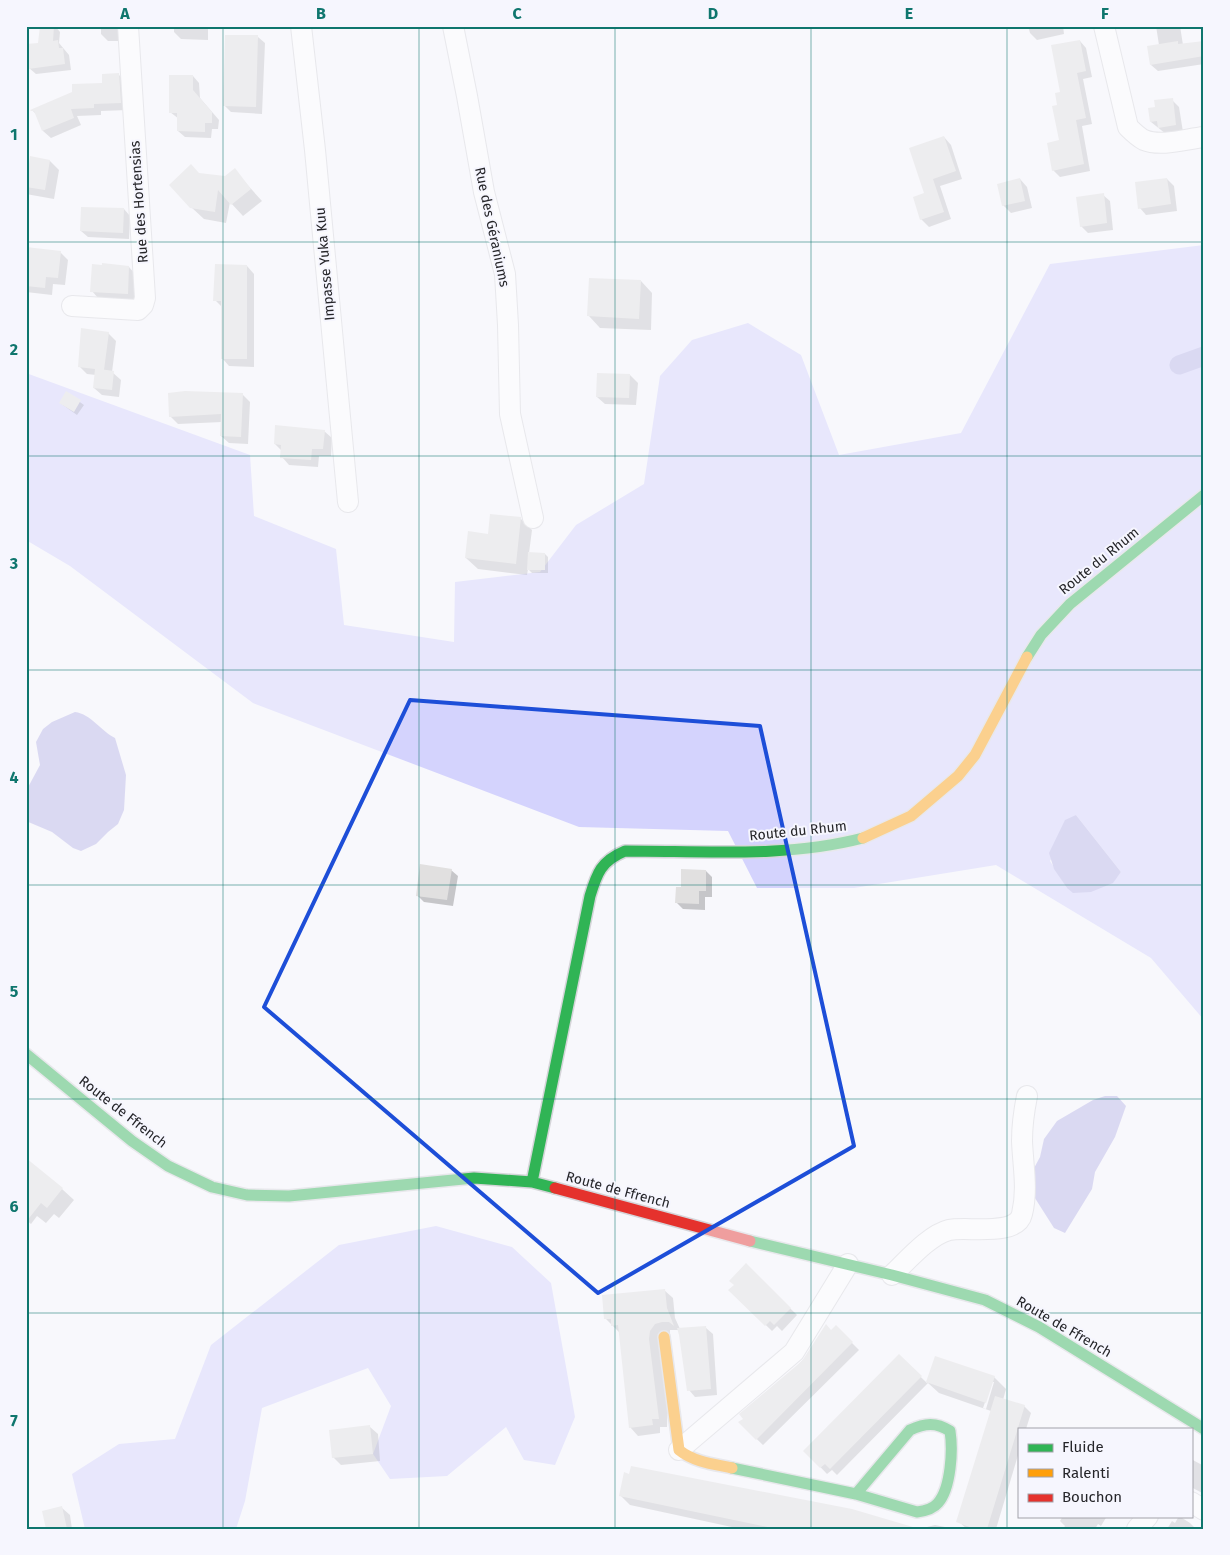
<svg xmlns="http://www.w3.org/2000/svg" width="1230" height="1555" viewBox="0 0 1230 1555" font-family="'Fira Sans',sans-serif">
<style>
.forest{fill:#d4d3fd;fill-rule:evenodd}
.water{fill:#b7b4e7}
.shadow{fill:#0003;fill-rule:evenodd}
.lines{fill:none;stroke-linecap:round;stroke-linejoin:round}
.canal{stroke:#b7b4e7;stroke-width:19}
.building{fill:#e1e0e0}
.street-casing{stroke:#d5d5d9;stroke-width:22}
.fast-casing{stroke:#d5d5d9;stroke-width:14}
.slow-casing{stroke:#d5d5d9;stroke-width:14}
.jam-casing{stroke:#d5d5d9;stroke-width:14}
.street{stroke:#fefeff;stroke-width:20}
.fast{stroke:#30b455;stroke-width:11}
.slow{stroke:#ff9f0a;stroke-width:11}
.jam{stroke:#e5322d;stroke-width:11}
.marked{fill:none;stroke:#1d4ed8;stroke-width:4;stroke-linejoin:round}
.grid{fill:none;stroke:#0f766e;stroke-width:1;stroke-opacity:0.55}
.labels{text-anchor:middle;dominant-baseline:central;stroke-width:4;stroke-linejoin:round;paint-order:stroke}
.street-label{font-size:14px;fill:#252529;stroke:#f6f6fe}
.neatline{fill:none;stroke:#0f766e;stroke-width:2}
.grid-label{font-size:16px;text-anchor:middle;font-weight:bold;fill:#0f766e}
</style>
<rect width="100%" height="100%" fill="#f8f8fc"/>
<!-- forest -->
<path class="forest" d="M1204,245V1020L1151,958L996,865L854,888H757L728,831L579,827L253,703L70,566L26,540V373L250,455L254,516L336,549L344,625L454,642L455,582L540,572L576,525L644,484L660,376L692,340L748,323L801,355L839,455L961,433L1050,264ZM1076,815L1121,872L1117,877L1067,888L1050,861Z
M436,1226L512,1247L551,1283L575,1417L555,1465L524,1460L506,1427L447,1476L390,1479L373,1454L391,1406L368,1368L262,1408L245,1501L236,1529H85L72,1474L119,1444L175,1439L211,1345L339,1245Z"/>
<!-- water -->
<path class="water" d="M75,712C91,714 101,731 115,738L126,775L124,810L118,824L108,832L96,844L81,851L73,848L52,832L26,821V791L40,765L36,742L43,729L52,722Z
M1076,815L1121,872L1113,883L1091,892L1073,893L1067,888L1054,869L1049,853L1065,820Z
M1105,1096H1117L1126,1106L1115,1137L1095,1172L1092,1189L1065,1233L1054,1228L1033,1195V1170L1040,1157L1044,1139L1057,1121L1093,1100Z"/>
<!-- shadow -->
<path class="shadow" d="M42,26H55L60,32L59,43L69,55L71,70L36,74L29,68L39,44Z
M101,26H126L123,41H108L101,34Z
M174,26H208V40L181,39L174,32Z
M1028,26H1063L1064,34L1037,40L1030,33Z
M1156,26H1180L1183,45L1204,42V64L1158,71L1151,65L1159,45Z
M258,37L265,43L262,114L231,112L224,105Z
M1080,41L1086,48L1092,77L1083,79L1092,124L1082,126L1090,171L1060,177L1053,170L1061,141L1059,106Z
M119,75L126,82L128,110L101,111V115L77,116L81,125L51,138L43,131L38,116L32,110L104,84Z
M193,76L199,83L200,98L219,120L218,129H212L211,138L185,137L178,131L179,119L170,112Z
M1172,100L1179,107L1183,132L1166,134L1151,122L1149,109L1156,108Z
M944,137L951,145L962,179L940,186L951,219L929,227L921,219L925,194Z
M50,161L59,170L54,199L26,194V165Z
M234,170L262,201L243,216L230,202L226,223L204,219L191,207L199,174L225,177Z
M1020,179L1027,187L1032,208L1011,213L1003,205Z
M1167,179L1174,186L1177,211L1146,215L1140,208Z
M1103,195L1110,201L1113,230L1088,233L1081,226Z
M124,209L130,216L129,239L88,237L81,231Z
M26,248L60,252L68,260L65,285L53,284L52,295L26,292Z
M103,266L129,267L135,274L134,300L98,298L92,291Z
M247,266L254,274V367L229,366L222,358L223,308L215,300Z
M641,281L652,293L651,330L600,328L589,316Z
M108,333L116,341L112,372L121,380L119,397L102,395L94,388L96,375L87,374L80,367Z
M630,375L638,383L636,405L605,404L597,397Z
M67,393L84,405L77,415L60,403Z
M242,394L250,402L248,444L229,443L221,436L222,422L178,424L170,416Z
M324,431L332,438L331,456H319L318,467L289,465L282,457V451L275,444Z
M520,518L532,530L529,553L545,554L548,557V573H532L528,569L527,575L478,569L466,558L489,535Z
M451,870L458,876L453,906L424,902L417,895Z
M706,871L712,877V897H705V910L683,909L677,903L682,889Z
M26,1160L62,1189L74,1200L59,1218L54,1214L46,1223L37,1216L31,1224L26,1220Z
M746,1265L797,1315L782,1331L777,1326L772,1331L730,1290L735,1285Z
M664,1290L673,1298L675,1318L680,1329L706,1328L713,1334L717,1395L695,1397L689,1390L679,1330H670L667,1427H660V1433L638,1436L630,1427L620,1333L606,1319Z
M836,1327L859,1350L763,1445L740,1423Z
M899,1356L927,1383L936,1358L994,1377L1006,1389L1003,1400L1024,1406L1031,1413L1026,1429H1019V1452L996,1529H967L958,1521L991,1411L939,1393L928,1383L837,1475L832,1470L827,1474L805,1451ZM992,1382H994L986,1409L983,1408Z
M370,1427L378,1434L380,1461L341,1465L333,1457Z
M1191,1459L1204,1466V1494L1191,1487Z
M26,1492L29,1513H26Z
M620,1495L913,1528H923L935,1525L955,1529H741L630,1505Z
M62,1508L70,1515L72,1529H47Z
M1063,1516H1107L1101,1526L1098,1524L1095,1529H1063L1065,1526L1060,1521Z
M1179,1516L1190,1523L1196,1529H1167L1172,1521L1175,1523Z"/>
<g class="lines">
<!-- canal -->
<path class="canal" d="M1179,365L1204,356"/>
</g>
<!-- building -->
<path class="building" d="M40,26H54L53,41L58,40L59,48H63L65,64L28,69L26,44L38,43Z
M225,35H258L256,107L223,106Z
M1080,40L1086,71L1077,73L1086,118L1076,120L1084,164L1052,171L1047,143L1059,140L1052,106L1057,105L1055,93L1060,92L1051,45Z
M1178,41V44L1204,41V56L1150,65L1147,46Z
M119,73L121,103L94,104V108L71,109L74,118L42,131L34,111H31L30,110L72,92V84L102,83V74Z
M169,75H193V90L212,112V123H205V132L177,131V113H169Z
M1173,98L1176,125L1158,128L1157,121L1150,122L1148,108L1155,107L1154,100Z
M944,136L956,171L933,179L944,212L920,220L913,197L924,193L909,148Z
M30,156L50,160L45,190L26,187V164H29Z
M191,164L199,173L225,176L235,168L251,189L231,205L218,190L215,212L190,208L169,185Z
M1020,178L1025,201L1002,206L997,184Z
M1167,178L1171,204L1138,209L1135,182Z
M1104,193L1107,223L1080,227L1076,197Z
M81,207L124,208L123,233L80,231Z
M26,247L61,251L58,278L46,277L45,288L26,286Z
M102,263L129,266L128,294L90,292L92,264L102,265Z
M215,264L247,265V359H221V301H213Z
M589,278L641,280L639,319L587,316Z
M81,328L109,332L104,370L99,369L114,371L112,390L93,388L95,369L78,367Z
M597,373L630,374L629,398L596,397Z
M66,391L81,400L74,412L59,403Z
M185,391L243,393L241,437L220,436L221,414L169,417L168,393Z
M275,425L325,430L323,449H312L311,460L280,458L281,445L274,444Z
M490,514L521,517L516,564L465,558L468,531L488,534Z
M528,552L545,553V570H527Z
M420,864L452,869L447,900L416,896Z
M681,869L706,870V891H699V904L675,903L676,887H681Z
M26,1158L63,1188L47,1208L41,1203L26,1222Z
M746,1263L791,1308L774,1325L770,1321L765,1326L728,1290L734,1285L729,1281Z
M665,1289L667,1308L674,1326L669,1322H662L655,1324L650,1331L649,1339L659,1419H652L653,1425L629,1428L618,1325L611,1326V1319H604L602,1295Z
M826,1324L831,1330L836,1325L853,1342L756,1440L738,1422L743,1419L739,1414L802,1361Z
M706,1326L711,1389L687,1391L679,1335L677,1328Z
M899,1354L922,1376L830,1469L825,1464L820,1468L803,1451Z
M935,1356L995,1376L986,1403L926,1382Z
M995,1396L1025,1405L987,1529H975L956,1522Z
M370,1425L373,1454L332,1458L329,1430Z
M631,1466L852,1509L913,1527H921V1529H777L619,1496L624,1472L629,1474Z
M62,1506L67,1529H46L42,1511Z"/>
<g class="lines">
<!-- street casing -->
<g class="street-casing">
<path id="street" d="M301,26L315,150L348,502
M453,26L467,96L484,192L505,274L508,325L510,414L533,518
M1104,26L1128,127C1133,132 1138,137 1144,140C1161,147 1186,139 1204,137
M72,306L138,310L143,305L145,298L128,26
M892,1275C907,1261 929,1235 949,1230C966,1226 1017,1237 1022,1214C1028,1189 1023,1166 1022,1141C1022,1126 1024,1111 1027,1096
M679,1450L794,1352L848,1264
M1191,1502L1204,1510
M1137,1529L1148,1516"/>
</g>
<!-- fast casing -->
<g class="fast-casing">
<path id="fast" d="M1027,657L1041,635L1070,604L1204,495
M26,1054L132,1141L168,1166L212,1187L247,1195L289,1196L474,1178L532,1182L555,1188
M532,1182L590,896C597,873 601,861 625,851C704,851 786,858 863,838
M750,1241L892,1275L985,1300L1039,1327L1204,1429
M732,1468L856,1494L917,1512C925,1511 933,1509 938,1503C951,1488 953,1450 950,1431C936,1422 925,1423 910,1430L856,1494"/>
</g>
<!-- slow casing -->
<g class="slow-casing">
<path id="slow" d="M863,838L911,816L958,776L975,755L1027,657
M664,1337L679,1450C694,1462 713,1464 732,1468"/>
</g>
<!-- jam casing -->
<g class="jam-casing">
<path id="jam" d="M555,1188L750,1241"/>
</g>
<!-- street -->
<use href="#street" class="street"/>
<!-- fast -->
<use href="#fast" class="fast"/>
<!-- slow -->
<use href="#slow" class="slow"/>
<!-- jam -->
<use href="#jam" class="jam"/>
</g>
<!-- marked area -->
<path d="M0 0H1230V1555H0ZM410,700L760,726L854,1146L598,1293L264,1007Z" fill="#f8f8fc" fill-opacity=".55" fill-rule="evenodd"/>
<path class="marked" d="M410,700L760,726L854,1146L598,1293L264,1007Z"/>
<!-- grid -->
<path class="grid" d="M223,26V1529M419,26V1529M615,26V1529M811,26V1529M1007,26V1529M26,242H1204M26,456H1204M26,670H1204M26,885H1204M26,1099H1204M26,1313H1204"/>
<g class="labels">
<!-- street labels -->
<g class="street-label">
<text transform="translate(139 202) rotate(-94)">Rue des Hortensias</text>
<text transform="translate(492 227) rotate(78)">Rue des Géraniums</text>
<text transform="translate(325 264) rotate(-95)">Impasse Yuka Kuu</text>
<text transform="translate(1099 561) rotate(-39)">Route du Rhum</text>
<text transform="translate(798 831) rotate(-6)">Route du Rhum</text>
<text transform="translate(123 1112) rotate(38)">Route de Ffrench</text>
<text transform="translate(618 1190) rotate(15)">Route de Ffrench</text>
<text transform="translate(1064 1327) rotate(30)">Route de Ffrench</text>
</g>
</g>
<!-- border -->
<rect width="1230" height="1555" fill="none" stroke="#f6f6fe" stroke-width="55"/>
<!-- legend -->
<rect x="1018" y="1428" width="175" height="90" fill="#f6f6fe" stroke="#a2a2a9"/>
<rect x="1028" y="1444" width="25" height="8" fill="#30b455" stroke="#a2a2a9"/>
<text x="1062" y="1452" font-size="15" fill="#252529">Fluide</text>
<rect x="1028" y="1469" width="25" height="8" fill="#ff9f0a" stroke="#a2a2a9"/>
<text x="1062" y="1478" font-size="15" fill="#252529">Ralenti</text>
<rect x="1028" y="1494" width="25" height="8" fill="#e5322d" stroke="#a2a2a9"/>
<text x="1062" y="1502" font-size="15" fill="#252529">Bouchon</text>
<rect x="28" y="28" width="1174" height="1500" class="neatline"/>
<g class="grid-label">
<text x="125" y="19">A</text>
<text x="321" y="19">B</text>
<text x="517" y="19">C</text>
<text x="713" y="19">D</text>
<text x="909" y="19">E</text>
<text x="1105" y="19">F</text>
<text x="14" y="140">1</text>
<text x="14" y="355">2</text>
<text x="14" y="569">3</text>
<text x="14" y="783">4</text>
<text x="14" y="997">5</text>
<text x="14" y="1212">6</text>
<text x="14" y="1426">7</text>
</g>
</svg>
